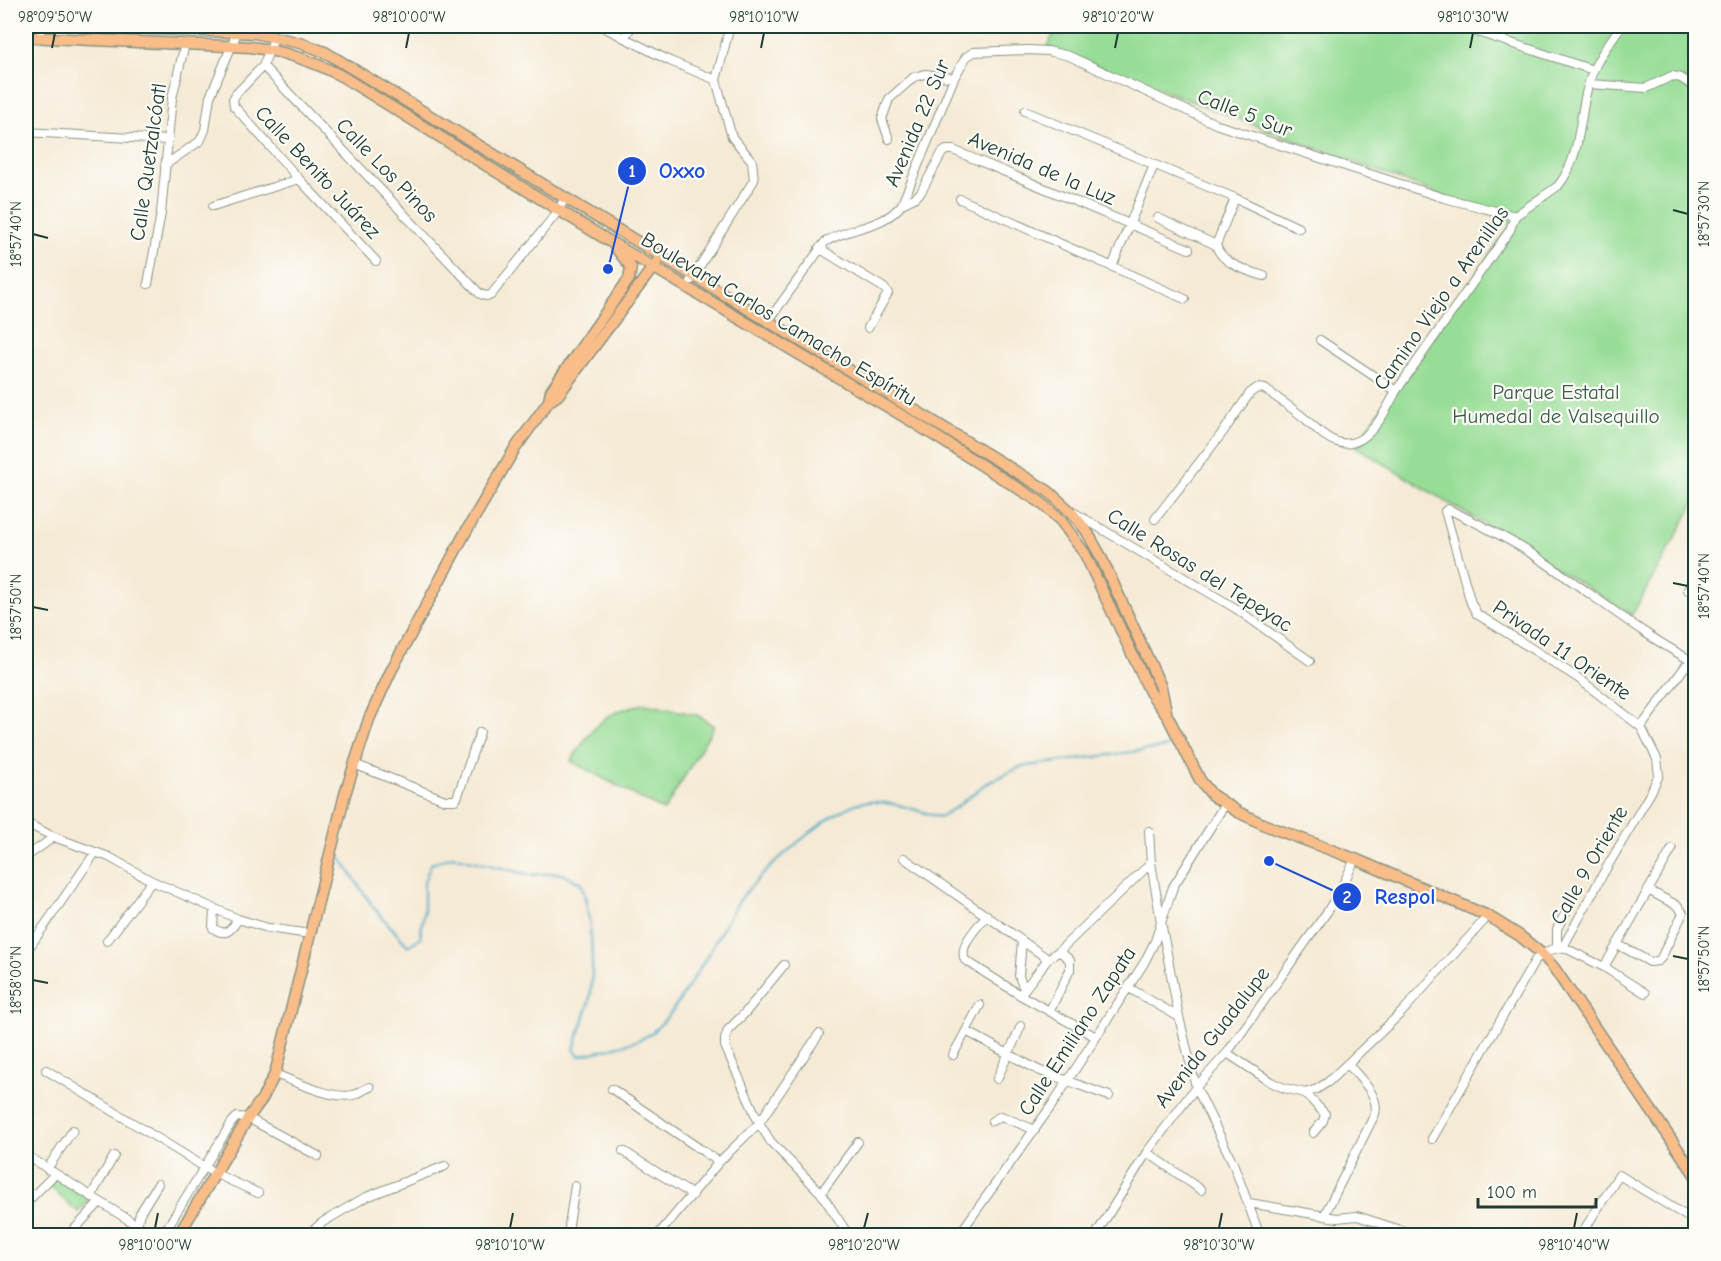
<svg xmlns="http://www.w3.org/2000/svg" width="1721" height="1261" viewBox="0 0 1721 1261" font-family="'Comic Neue',sans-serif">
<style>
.green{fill:#97dd96;stroke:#5b8d65;stroke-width:1.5}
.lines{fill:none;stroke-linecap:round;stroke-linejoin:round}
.stream{stroke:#47a8c6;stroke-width:2}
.minor-casing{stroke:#8a9484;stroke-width:10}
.major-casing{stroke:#8a9484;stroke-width:13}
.minor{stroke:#fff;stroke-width:8}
.major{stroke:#f8bd89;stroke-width:10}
.ticks{fill:none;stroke:#1f3d34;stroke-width:2}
.labels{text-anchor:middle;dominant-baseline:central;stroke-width:4.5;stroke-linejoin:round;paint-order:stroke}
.street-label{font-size:21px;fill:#1f3d34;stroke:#fdfcf7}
.park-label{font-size:21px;fill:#375d48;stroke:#fdfcf7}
.leader{fill:none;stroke:#1d4ed8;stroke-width:2}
.callout-dot{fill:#1d4ed8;stroke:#fdfcf7;stroke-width:2}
.mark-label{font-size:18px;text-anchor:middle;font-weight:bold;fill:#fff}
.callout-label{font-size:22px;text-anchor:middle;font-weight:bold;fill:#1d4ed8;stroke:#fdfcf7;stroke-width:4.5;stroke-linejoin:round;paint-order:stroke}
.neatline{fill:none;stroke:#1f3d34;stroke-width:2}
.ticks-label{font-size:15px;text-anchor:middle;fill:#1f3d34}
</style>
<rect width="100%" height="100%" fill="#fdfcf7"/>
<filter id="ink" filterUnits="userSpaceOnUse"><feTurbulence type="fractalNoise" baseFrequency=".0167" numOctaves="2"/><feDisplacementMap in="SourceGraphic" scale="12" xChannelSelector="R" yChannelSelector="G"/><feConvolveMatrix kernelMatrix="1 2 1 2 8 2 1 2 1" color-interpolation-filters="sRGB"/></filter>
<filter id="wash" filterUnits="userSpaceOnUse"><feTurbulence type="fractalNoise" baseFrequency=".008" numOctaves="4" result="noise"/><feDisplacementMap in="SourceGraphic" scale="24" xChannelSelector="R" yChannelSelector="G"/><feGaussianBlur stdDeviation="1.35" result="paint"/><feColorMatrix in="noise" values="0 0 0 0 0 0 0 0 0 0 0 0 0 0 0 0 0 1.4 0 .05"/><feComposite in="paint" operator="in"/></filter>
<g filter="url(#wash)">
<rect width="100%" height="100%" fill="#f5ead5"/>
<!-- green -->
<path class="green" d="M1058,26H1695V502L1632,615L1355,446L1513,222L1047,47Z
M645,704L697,715L714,726L664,811L571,761C592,728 604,710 645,704Z
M54,1177L90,1200L78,1212L51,1188L53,1186L49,1183Z"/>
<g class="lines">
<!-- stream -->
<path class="stream" d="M339,855L373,907L408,946L420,938L424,911V882L431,864L453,856L530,875L560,873L581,883C591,914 594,957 591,990C590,1008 579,1031 574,1049L579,1056C596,1051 631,1045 645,1037C665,1026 684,994 696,974C712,950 724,923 740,900C757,875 835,805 864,802C890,800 915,810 939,817L955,808L984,785L1020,767L1168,747"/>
</g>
</g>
<g filter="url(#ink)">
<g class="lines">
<!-- minor casing -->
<g class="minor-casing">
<path id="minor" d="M601,26L670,61L716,80
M1459,26L1593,70
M26,31V26
M275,36L263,66L236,94L233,99L234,106L299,179L376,261
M41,38V26
M624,38L632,26
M263,66L480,294L486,296L491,295L559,210L565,197
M1590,84L1646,88L1672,76L1681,78L1696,88
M1025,111L1235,198L1299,228
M26,132L167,140
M889,139L882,119L889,99L914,77L925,74L954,78
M165,165L200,141L205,130L210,97L240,26
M960,199L1185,299
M902,204L916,197L921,192L942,153L946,150H953L1189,249
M213,206L299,179
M1158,218L1216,245
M1216,245C1221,264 1248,271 1264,276
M1216,245L1235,198
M819,248L884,288L888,293L868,328
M1112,267L1154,165
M691,280L754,180L752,161L732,137L716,80L730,26
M148,284L161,213L172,98L185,44
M769,320L825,242C850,226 884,229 902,204L954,78L966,57L974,52L1028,50L1048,51L1069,56L1218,125L1444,198L1515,216
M1320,340L1396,391
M1073,512L1235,608L1310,661
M1155,519L1223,432L1250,393L1257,388L1265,389C1278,399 1291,407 1303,417C1314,426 1324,438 1337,442C1366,452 1386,411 1396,391L1510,230L1515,216L1558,186C1585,153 1577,106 1594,69C1600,54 1612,39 1621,26
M1696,532L1693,540L1696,546
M1688,590L1696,572
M1641,727L1690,660
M354,764L445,800H455L457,798L480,732
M26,823L54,837L109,857L152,881L238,919L268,928L310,934
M1149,831L1151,863L1161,922L1179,1017L1196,1087L1233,1163L1260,1236
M26,857L54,837
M904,858L1048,959
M214,909L213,928C225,937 231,931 238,919
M987,915C978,927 958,945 965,960L1020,995L1096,1037
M107,941L152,881
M1022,941L1019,976L1024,989
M1617,944L1650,962L1658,961L1661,958L1683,913L1678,906L1648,890
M31,945L95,853
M1563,947L1604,967L1645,993
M1557,948V929L1568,908
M784,965L745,1013L728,1030L725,1039V1046L759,1123L771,1142L821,1193L849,1236
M1604,967L1672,849
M1129,988L1179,1017
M1020,995L1048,959L1059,951L1151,863
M1050,1010L1070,970V960L1059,951
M966,1031L1038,1070L1109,1096
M1227,1053L1271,1082L1284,1088L1305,1093L1325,1114L1323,1121L1313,1133
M953,1055L980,1005
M46,1070L216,1174L258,1193
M275,1074C294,1081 333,1100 353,1095C358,1094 364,1089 370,1087
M997,1079L1021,1026
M612,1089L719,1162
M1305,1093L1317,1089L1328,1082L1402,1012L1488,916
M26,1107L29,1101
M992,1121L1001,1116L1035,1130
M1432,1139L1536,959L1550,950L1563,947L1603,874L1651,792L1659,775L1657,759L1641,727L1578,678L1477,614L1471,603L1445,511L1448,509L1452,511C1479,524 1506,537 1532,554C1587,589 1638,633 1696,663
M623,1151L693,1195
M1147,1152L1201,1190
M26,1155L154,1236
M47,1169L73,1130
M821,1193L858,1142
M91,1196L114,1156
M26,1203L55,1174
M1249,1203L1337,1218L1357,1216L1419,1236
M1324,1216L1375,1114C1380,1095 1360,1079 1348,1064
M194,1231L202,1236
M658,1235L719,1162L759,1123L819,1034
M68,1236L100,1202
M134,1236L140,1213L158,1184
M162,1236L232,1122L237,1117L248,1118L318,1156
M306,1236L323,1222L364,1198L445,1166
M570,1236L569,1225L575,1186
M958,1236L1052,1105L1144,963L1155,941L1173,887L1225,804
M1095,1236L1147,1152L1196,1087L1227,1053L1327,912L1341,889L1355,859
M1580,1236L1619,1175L1696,1222"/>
</g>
<!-- major casing -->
<g class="major-casing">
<path id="major" d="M84,26L255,33L300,43L325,52L1048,491L1070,511L1086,530L1100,555L1161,687L1166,711
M26,37L250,47C283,51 314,61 343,77L609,241L913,422L1040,502L1061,521L1085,554L1150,692L1168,717L1200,780L1212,795L1238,812L1265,825L1355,859L1488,916L1520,936L1542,954L1554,968L1696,1176
M549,401L558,395L657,262
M178,1236L248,1118L262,1099L275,1074L345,794L369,719L391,671L464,535L514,450L549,401L551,391L629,279L631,267L615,247"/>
</g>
<!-- minor -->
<use href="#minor" class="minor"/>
<!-- major -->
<use href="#major" class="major"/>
</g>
</g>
<!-- ticks -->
<path class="ticks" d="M52,48L55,33M406,48L409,33M761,48L764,33M1115,48L1118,33M1470,48L1473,33M1673,210L1688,214M33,234L48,238M1673,583L1688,586M33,607L48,610M1673,956L1688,959M33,980L48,983M155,1228L158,1213M510,1228L513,1213M864,1228L868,1213M1219,1228L1222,1213M1574,1228L1577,1213"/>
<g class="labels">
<!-- street labels -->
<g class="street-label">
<text transform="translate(1245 113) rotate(21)">Calle 5 Sur</text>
<text transform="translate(917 123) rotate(-67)">Avenida 22 Sur</text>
<text transform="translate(148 162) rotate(-82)">Calle Quetzalcóatl</text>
<text transform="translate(1042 168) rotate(23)">Avenida de la Luz</text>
<text transform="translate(387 170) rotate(46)">Calle Los Pinos</text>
<text transform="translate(318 172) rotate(47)">Calle Benito Juárez</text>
<text transform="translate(1441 298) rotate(-55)">Camino Viejo a Arenillas</text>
<text transform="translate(779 319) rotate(31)">Boulevard Carlos Camacho Espíritu</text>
<text transform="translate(1200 570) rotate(32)">Calle Rosas del Tepeyac</text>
<text transform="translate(1562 650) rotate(34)">Privada 11 Oriente</text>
<text transform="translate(1589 865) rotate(-60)">Calle 9 Oriente</text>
<text transform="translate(1077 1031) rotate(-57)">Calle Emiliano Zapata</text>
<text transform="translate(1212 1037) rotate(-52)">Avenida Guadalupe</text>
</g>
<!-- park labels -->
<g class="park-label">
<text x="1556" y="392">Parque Estatal<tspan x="1556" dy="24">Humedal de Valsequillo</tspan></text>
</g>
</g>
<!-- callouts -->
<path class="leader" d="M608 269L632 171M1269 861L1347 897"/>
<g class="callout-dot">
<circle cx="608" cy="269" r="6"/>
<circle cx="1269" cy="861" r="6"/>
<circle cx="632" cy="171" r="15"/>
<circle cx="1347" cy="897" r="15"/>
</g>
<g class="mark-label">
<text x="632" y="177">1</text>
<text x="1347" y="903">2</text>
</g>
<g class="callout-label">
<text x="682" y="178">Oxxo</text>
<text x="1405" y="904">Respol</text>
</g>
<!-- margin -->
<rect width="1721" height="1261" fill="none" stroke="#fdfcf7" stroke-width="66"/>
<!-- scale -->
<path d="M1478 1198v9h118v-9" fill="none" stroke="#1f3d34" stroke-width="3"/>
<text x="1487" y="1198" font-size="18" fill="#1f3d34" stroke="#fdfcf7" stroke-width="4.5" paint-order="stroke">100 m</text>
<rect x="33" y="33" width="1655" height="1195" class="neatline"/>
<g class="ticks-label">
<text x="55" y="22">98°09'50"W</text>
<text x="409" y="22">98°10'00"W</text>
<text x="764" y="22">98°10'10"W</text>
<text x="1118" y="22">98°10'20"W</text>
<text x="1473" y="22">98°10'30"W</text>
<text transform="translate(1704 214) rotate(-90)" y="5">18°57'30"N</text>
<text transform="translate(16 234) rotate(-90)" y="5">18°57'40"N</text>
<text transform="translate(1704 586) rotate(-90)" y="5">18°57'40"N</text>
<text transform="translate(16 607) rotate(-90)" y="5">18°57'50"N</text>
<text transform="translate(1704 959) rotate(-90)" y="5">18°57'50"N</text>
<text transform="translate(16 980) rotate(-90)" y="5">18°58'00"N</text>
<text x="155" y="1250">98°10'00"W</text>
<text x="510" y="1250">98°10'10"W</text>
<text x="864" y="1250">98°10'20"W</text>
<text x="1219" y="1250">98°10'30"W</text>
<text x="1574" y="1250">98°10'40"W</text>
</g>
</svg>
